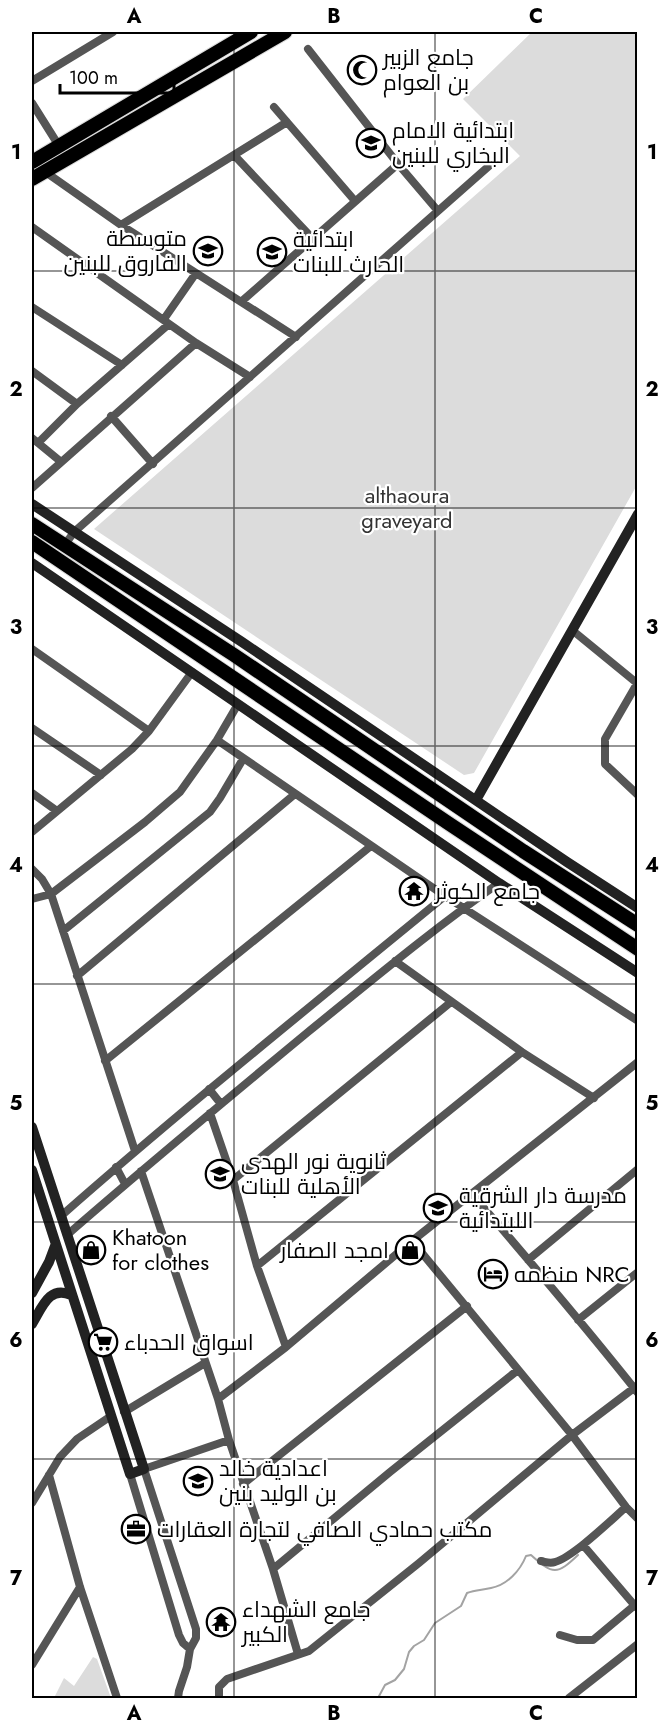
<svg xmlns="http://www.w3.org/2000/svg" width="669" height="1730" viewBox="0 0 669 1730" font-family="Jost,Cairo,sans-serif">
<style>
.green{fill:#dcdcdc}
.lines{fill:none;stroke-linecap:round;stroke-linejoin:round}
.stream{stroke:#a3a3a3;stroke-width:2}
.highway-casing{stroke:#dbdbdb;stroke-width:16}
.street{stroke:#555;stroke-width:8}
.secondary{stroke:#222;stroke-width:10}
.highway{stroke:#000;stroke-width:14}
.grid{fill:none;stroke:#000;stroke-width:1.5;stroke-opacity:0.55}
.labels{text-anchor:middle;dominant-baseline:central;stroke-width:4.5;stroke-linejoin:round;paint-order:stroke}
.poi-label{font-size:22px;fill:#000;stroke:#fff;text-anchor:start}
.park-label{font-size:22px;fill:#333;stroke:#fff}
.neatline{fill:none;stroke:#000;stroke-width:2}
.grid-label{font-size:20px;text-anchor:middle;font-weight:bold;fill:#000}
</style>
<rect width="100%" height="100%" fill="#fff"/>
<!-- green -->
<path class="green" d="M532,32H637V485L474,773L464,775L94,529L520,156L463,99Z
M93,1657L97,1659L111,1698H54L64,1678L74,1686Z"/>
<g class="lines">
<!-- stream -->
<path class="stream" d="M378,1698L385,1685L395,1680L404,1669L409,1652L414,1646L424,1640L435,1623L461,1606L467,1593C475,1590 483,1590 491,1588C507,1585 520,1571 526,1556L531,1555C553,1575 557,1575 578,1555"/>
<!-- highway casing -->
<g class="highway-casing">
<path id="highway" d="M32,162L251,32
M32,179L285,32
M32,524L234,655L523,851L638,925
M32,542L448,823L638,949"/>
</g>
<!-- street -->
<path class="street" d="M308,49L398,164L438,211
M32,81L113,32
M32,103L59,146
M274,107L355,201
M234,155L313,239
M44,171L121,225L296,337
M121,225L287,122
M32,227L196,343L250,377
M242,301L398,164
M32,307L122,365
M164,319L196,273
M32,371L77,404
M111,416L153,464
M32,438L60,461
M38,443L77,404L169,324
M32,488L196,343
M64,546L74,532L489,166
M572,630L638,684
M32,649L149,731
M638,682L605,739V764L638,795
M32,728L101,775
M217,740L445,896L638,1021
M32,793L57,811
M32,832L132,749L149,731L192,672
M32,869L42,879L51,894L135,1151
M32,899L51,894L145,822L180,792L217,740L238,704
M63,931L210,812L220,798L243,759
M395,961L522,1052L594,1098
M77,976L295,794
M105,1061L371,846
M209,1089L221,1104
M210,1113L233,1180L257,1266L286,1347
M116,1167L125,1184
M141,1171L218,1399L229,1440L273,1569L298,1654
M233,1180L451,1002
M472,1194C528,1259 584,1325 638,1393
M61,1216C186,1106 316,1002 445,896
M67,1235C146,1166 227,1099 308,1032C371,981 433,929 499,883
M412,1241L572,1435L626,1507L638,1519
M528,1260L638,1169
M257,1266L522,1052
M578,1320L638,1272
M218,1399L286,1347L412,1241L638,1062
M124,1412L205,1363
M130,1474L179,1635L183,1643L190,1649
M49,1475L80,1587L117,1698
M243,1484L467,1306
M32,1503L60,1457L77,1439L111,1416
M583,1545L636,1607
M541,1561C546,1562 550,1564 555,1562C573,1557 610,1521 626,1507
M273,1569L390,1472L518,1370
M560,1635L577,1640H593L635,1605
M32,1665L80,1587
M178,1698L179,1691L187,1667L190,1649L196,1638V1629L144,1469L229,1440
M219,1698V1687L227,1679L309,1651L419,1563L572,1435L638,1385
M569,1698L638,1644"/>
<!-- secondary -->
<path class="secondary" d="M32,504L242,642L567,862L638,908
M32,563L499,883L638,973
M476,800L638,514
M32,1127L144,1469L130,1474L32,1170
M32,1293L49,1262L55,1246
M32,1324C42,1308 49,1285 71,1295"/>
<!-- highway -->
<use href="#highway" class="highway"/>
</g>
<!-- grid -->
<path class="grid" d="M234,32V1698M435,32V1698M32,271H638M32,508H638M32,746H638M32,984H638M32,1222H638M32,1459H638"/>
<!-- icons -->
<defs>
<g id="mosque-ring" transform="scale(1.5)"><circle r="9.5" fill="#fff" stroke="#000" stroke-width="1.5"/><path d="M3.5-4.9A6 6 0 1 0 3.5 4.9A5 5 0 1 1 3.5-4.9Z" fill="#000"/></g>
<g id="school-ring" transform="scale(1.5)"><circle r="9.5" fill="#fff" stroke="#000" stroke-width="1.5"/><path d="M0-5L7-2L0 1L-7-2ZM-4 1L0 2.5L4 1V4Q0 6-4 4Z" fill="#000"/></g>
<g id="temple-ring" transform="scale(1.5)"><circle r="9.5" fill="#fff" stroke="#000" stroke-width="1.5"/><path d="M0-6L5-2H3V0L6.5 2.5H4V6H1.5V3h-3V6H-4V2.5H-6.5L-3 0V-2H-5Z" fill="#000"/></g>
<g id="shop-ring" transform="scale(1.5)"><circle r="9.5" fill="#fff" stroke="#000" stroke-width="1.5"/><path d="M-5-2.5h2.3a2.7 3.5 0 0 1 5.4 0H5L5.5 6h-11ZM-1.5-2.5h3a1.5 2.3 0 0 0-3 0Z" fill="#000"/></g>
<g id="hotel-ring" transform="scale(1.5)"><circle r="9.5" fill="#fff" stroke="#000" stroke-width="1.5"/><path d="M-6-4.5h1.5V1H6V5H4.5V3h-9V5H-6ZM-4 0a1.8 1.8 0 1 1 3.6 0ZM.5 0V-2.5h3Q6-2.5 6 0Z" fill="#000"/></g>
<g id="supermarket-ring" transform="scale(1.5)"><circle r="9.5" fill="#fff" stroke="#000" stroke-width="1.5"/><path d="M-6-5.5h2.5l.6 2H6L4.5 2H-2.5L-4.4-4H-6ZM-1.5 3.2a1.3 1.3 0 1 0 .1 0ZM3 3.2a1.3 1.3 0 1 0 .1 0Z" fill="#000"/></g>
<g id="office-ring" transform="scale(1.5)"><circle r="9.5" fill="#fff" stroke="#000" stroke-width="1.5"/><path d="M-6-3h4V-5.5h4V-3h4V5H-6ZM-1-4.5V-3h2v-1.5ZM-6 0V1H6V0Z" fill="#000"/></g>
</defs>
<g fill-rule="evenodd">
<use href="#mosque-ring" x="362" y="70"/>
<use href="#school-ring" x="371" y="143"/>
<use href="#school-ring" x="208" y="251"/>
<use href="#school-ring" x="272" y="252"/>
<use href="#temple-ring" x="414" y="891"/>
<use href="#school-ring" x="220" y="1174"/>
<use href="#school-ring" x="438" y="1208"/>
<use href="#shop-ring" x="91" y="1250"/>
<use href="#shop-ring" x="410" y="1250"/>
<use href="#hotel-ring" x="493" y="1274"/>
<use href="#supermarket-ring" x="103" y="1342"/>
<use href="#school-ring" x="198" y="1481"/>
<use href="#office-ring" x="136" y="1529"/>
<use href="#temple-ring" x="221" y="1622"/>
</g>
<g class="labels">
<!-- poi labels -->
<g class="poi-label">
<text x="383" y="57">جامع الزبير<tspan x="383" dy="25">بن العوام</tspan></text>
<text x="392" y="130">ابتدائية الامام<tspan x="392" dy="25">البخاري للبنين</tspan></text>
<text x="187" y="238" text-anchor="end">متوسطة<tspan x="187" dy="25">الفاروق للبنين</tspan></text>
<text x="293" y="239">ابتدائية<tspan x="293" dy="25">الحارث للبنات</tspan></text>
<text x="435" y="891">جامع الكوثر</text>
<text x="241" y="1161">ثانوية نور الهدى<tspan x="241" dy="25">الأهلية للبنات</tspan></text>
<text x="459" y="1195">مدرسة دار الشرقية<tspan x="459" dy="25">اللبتدائية</tspan></text>
<text x="112" y="1237">Khatoon<tspan x="112" dy="25">for clothes</tspan></text>
<text x="389" y="1250" text-anchor="end">امجد الصفار</text>
<text x="514" y="1274">منظمه NRC</text>
<text x="124" y="1342">اسواق الحدباء</text>
<text x="219" y="1468">اعدادية خالد<tspan x="219" dy="25">بن الوليد بنين</tspan></text>
<text x="157" y="1529">مكتب حمادي الصافي لتجارة العقارات</text>
<text x="242" y="1609">جامع الشهداء<tspan x="242" dy="25">الكبير</tspan></text>
</g>
<!-- park labels -->
<g class="park-label">
<text x="407" y="495">althaoura<tspan x="407" dy="25">graveyard</tspan></text>
</g>
</g>
<!-- border -->
<rect width="669" height="1730" fill="none" stroke="#ffffff" stroke-width="66"/>
<!-- scale -->
<path d="M60 84v9h114v-9" fill="none" stroke="#000000" stroke-width="3"/>
<text x="69" y="84" font-size="18" fill="#000000" stroke="#ffffff" stroke-width="4.5" paint-order="stroke">100 m</text>
<rect x="33" y="33" width="603" height="1664" class="neatline"/>
<g class="grid-label">
<text x="134" y="23">A</text>
<text x="334" y="23">B</text>
<text x="536" y="23">C</text>
<text x="16" y="159">1</text>
<text x="652" y="159">1</text>
<text x="16" y="396">2</text>
<text x="652" y="396">2</text>
<text x="16" y="634">3</text>
<text x="652" y="634">3</text>
<text x="16" y="872">4</text>
<text x="652" y="872">4</text>
<text x="16" y="1110">5</text>
<text x="652" y="1110">5</text>
<text x="16" y="1347">6</text>
<text x="652" y="1347">6</text>
<text x="16" y="1585">7</text>
<text x="652" y="1585">7</text>
<text x="134" y="1720">A</text>
<text x="334" y="1720">B</text>
<text x="536" y="1720">C</text>
</g>
</svg>
